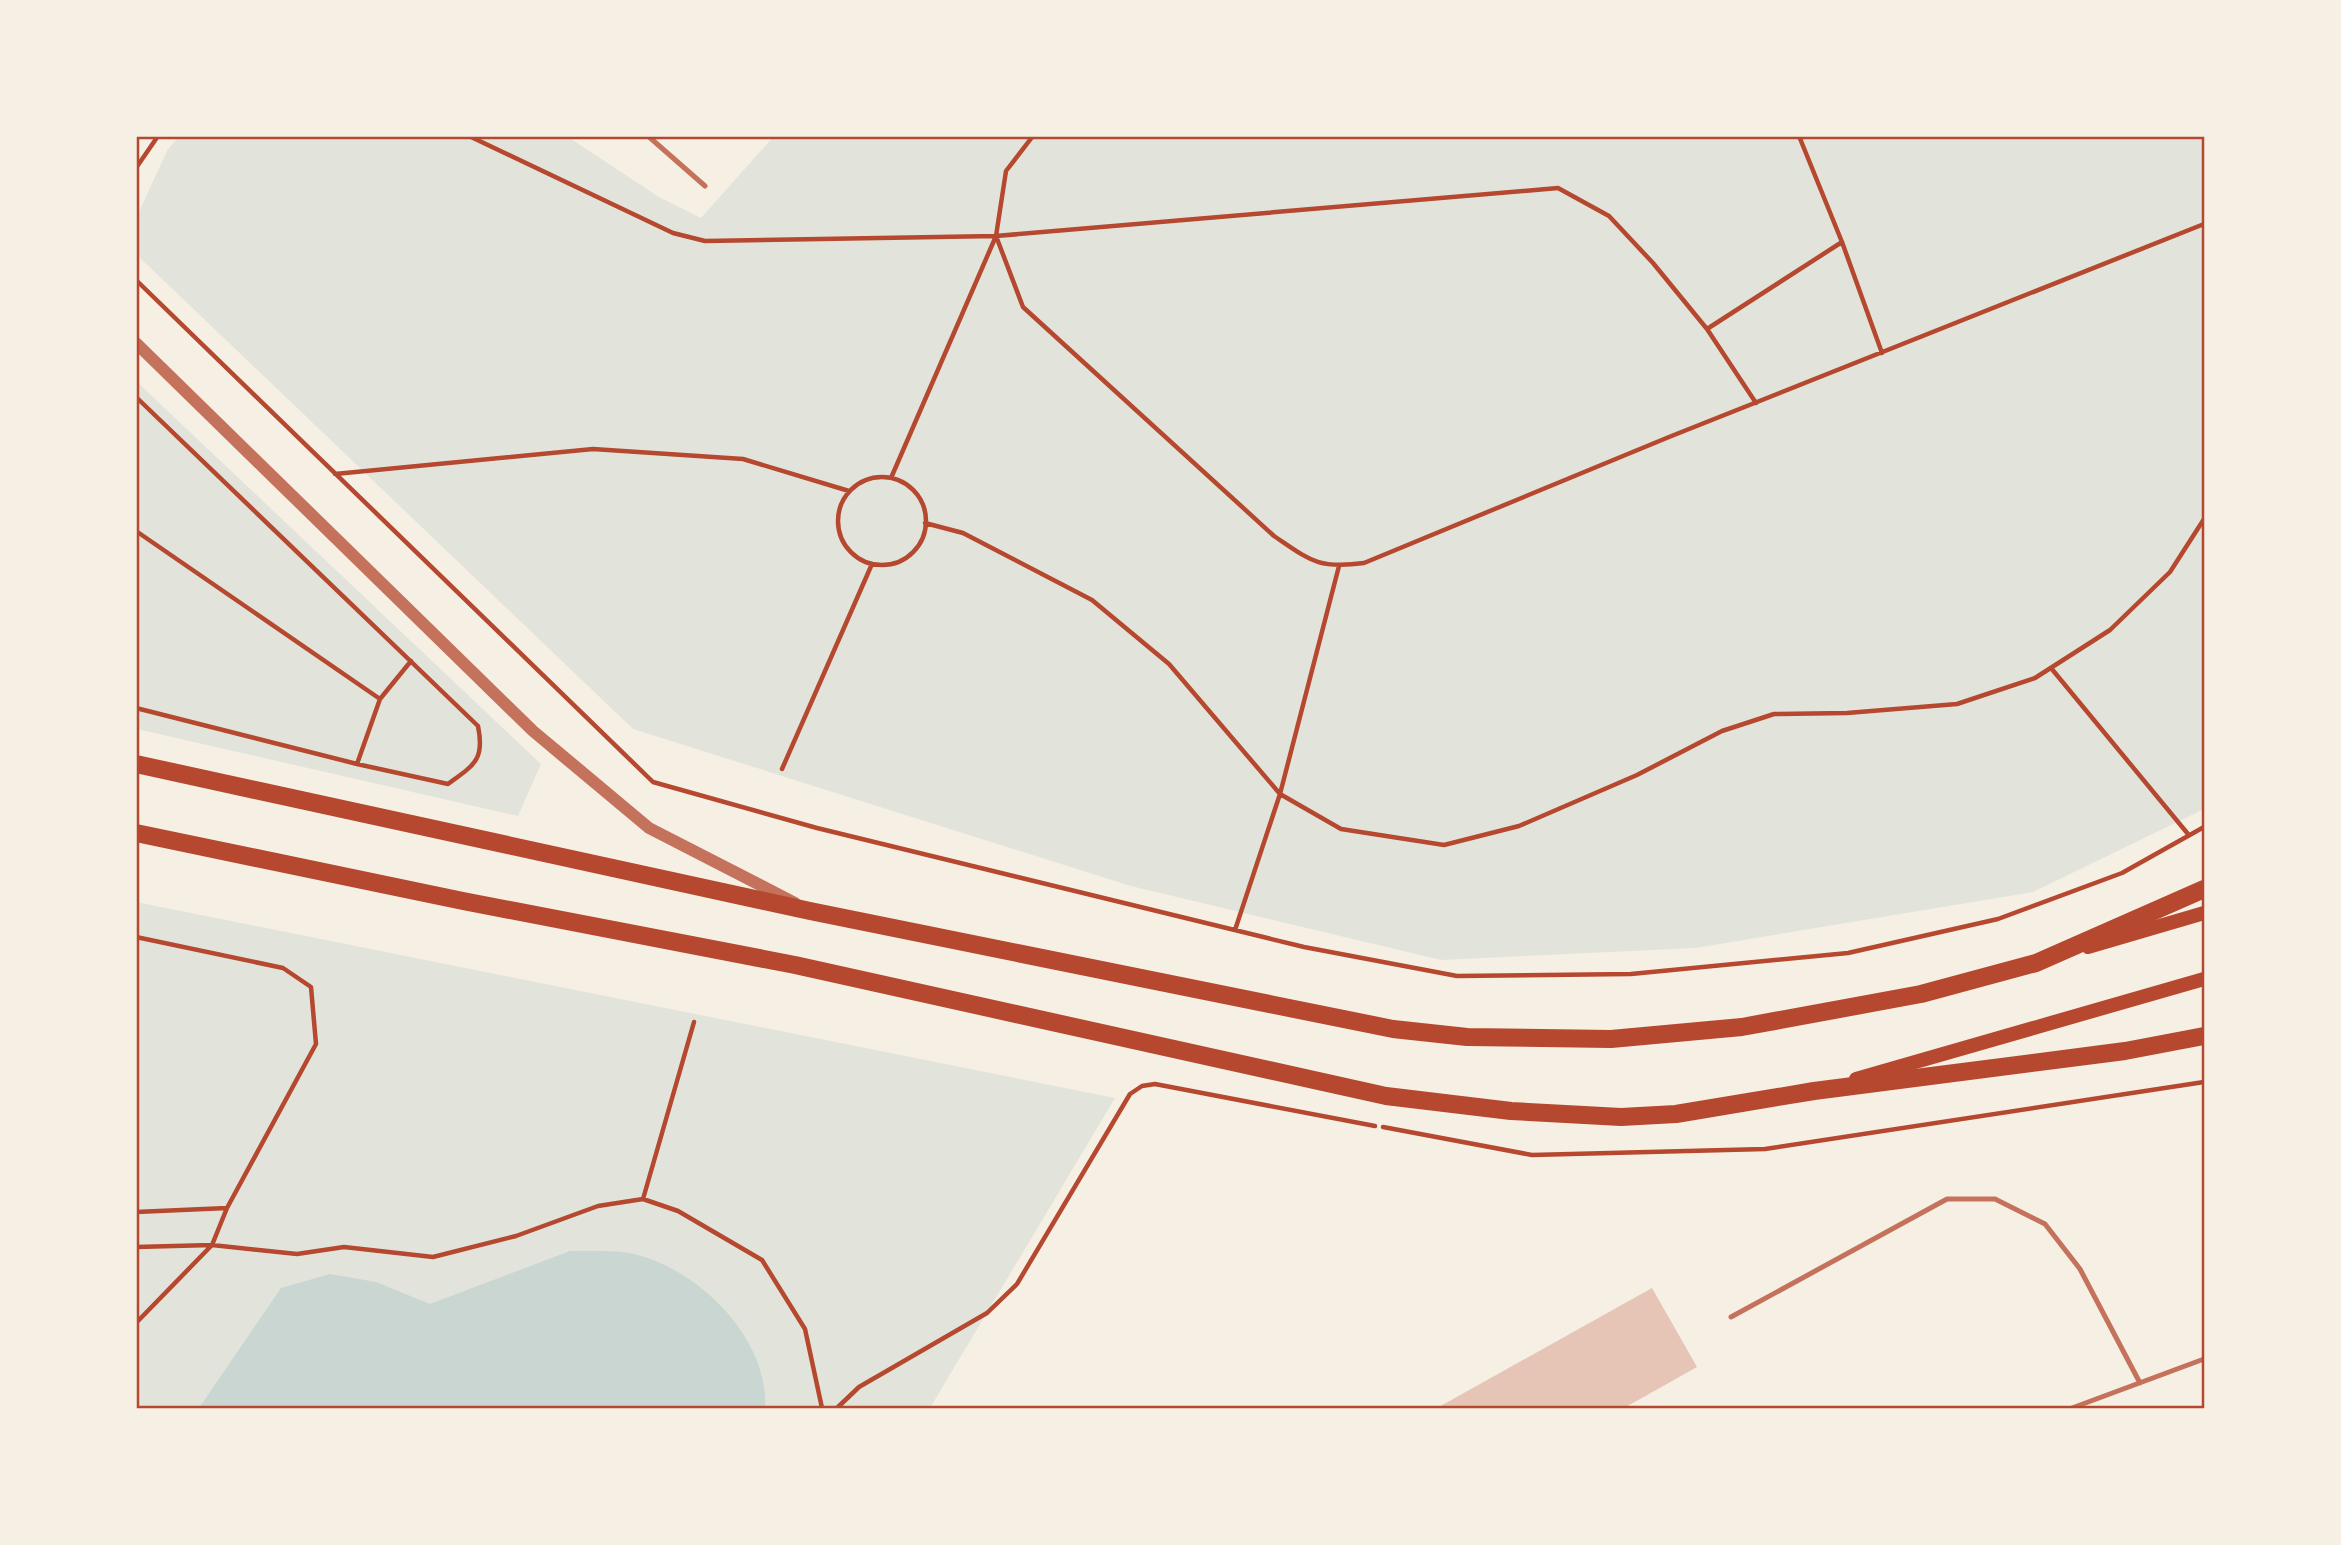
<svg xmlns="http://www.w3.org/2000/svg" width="2341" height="1545" viewBox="0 0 2341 1545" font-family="Ubuntu,sans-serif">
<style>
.green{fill:#e2e4dc}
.water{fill:#c9d6d2}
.building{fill:#e6c5b7}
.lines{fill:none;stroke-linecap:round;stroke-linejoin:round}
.path{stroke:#b5482f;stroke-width:4.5}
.service{stroke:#c5725c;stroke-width:5}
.tertiary{stroke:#c5725c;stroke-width:12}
.secondary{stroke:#b5482f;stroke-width:14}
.primary{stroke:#b5482f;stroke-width:18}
.neatline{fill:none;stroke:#b5482f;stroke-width:2.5}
</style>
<rect width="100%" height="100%" fill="#f6efe4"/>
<!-- green -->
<path class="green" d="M179,137H568L659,197L701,218L773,137H2204V809L2033,892L1696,948L1441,960L1131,886L633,729L137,255V216L168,149Z
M136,381L541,764L518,816L137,729Z
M136,902L1115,1098L930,1408H137Z"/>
<!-- water -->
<path class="water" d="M570,1251C589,1251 610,1250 629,1253C696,1266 769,1337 765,1408H199L281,1288L330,1274L376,1282L430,1304Z"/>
<!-- building -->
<path class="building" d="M1652,1288L1697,1367L1624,1408H1437Z"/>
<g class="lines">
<!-- path -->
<path class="path" d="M469,136L673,233L705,241L996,236
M1033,136L1006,171L996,236L1023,307L1274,536C1311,561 1318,569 1364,563L1669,437L2204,224
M1799,136L1842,242L1882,353
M136,168L158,136
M136,280L653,782L817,828L1304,947L1457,976L1631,974L1848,953L1998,919L2122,873L2204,827
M1707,329L1842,242
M136,397L478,726C485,760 474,765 448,784L357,764L136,708
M335,474L593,449L743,459L849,491
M838 521a44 44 0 1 1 88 0a44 44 0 1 1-88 0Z
M891,478L996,236L1558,188L1609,216L1653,263L1707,329L1756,403
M925,523L963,533L1092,600L1169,664L1280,794L1341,829L1444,845L1519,826L1637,775L1722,731L1774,714L1847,713L1957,704L2035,678L2110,630L2170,572L2204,519
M136,531L380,699
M2051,668L2188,834
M357,764L380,699L411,661
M782,769L872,564
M1235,930L1280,794L1339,566
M136,937L283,968L311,987L316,1044L227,1208L212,1245L136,1323
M1383,1127L1532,1155L1765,1149L2204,1082
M643,1199L694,1022
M136,1212L227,1208
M136,1247L212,1245L297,1254L344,1247L433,1257L516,1236L598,1206L643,1199L678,1211L762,1260L805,1329L822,1408
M837,1408L859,1387L987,1313L1017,1284L1130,1094L1142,1086L1155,1084L1375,1126"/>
<!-- service -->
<path class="service" d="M648,136L705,186
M1731,1317L1947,1199H1995L2045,1224L2080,1269L2140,1383
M2072,1408L2204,1359"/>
<!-- tertiary -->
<path class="tertiary" d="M136,343L533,731L649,828L795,903"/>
<!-- secondary -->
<path class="secondary" d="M2088,947L2204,913
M1856,1079L2204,979"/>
<!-- primary -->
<path class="primary" d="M136,764L810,911L1393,1029L1467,1037L1611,1039L1742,1027L1921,994L2036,963L2204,889
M136,833L463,901L795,965L1386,1096L1511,1111L1621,1117L1676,1114L1814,1091L2125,1051L2204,1036"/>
</g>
<!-- border -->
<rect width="2341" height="1545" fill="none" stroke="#f6efe4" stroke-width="276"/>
<rect x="138" y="138" width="2065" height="1269" class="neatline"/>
</svg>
